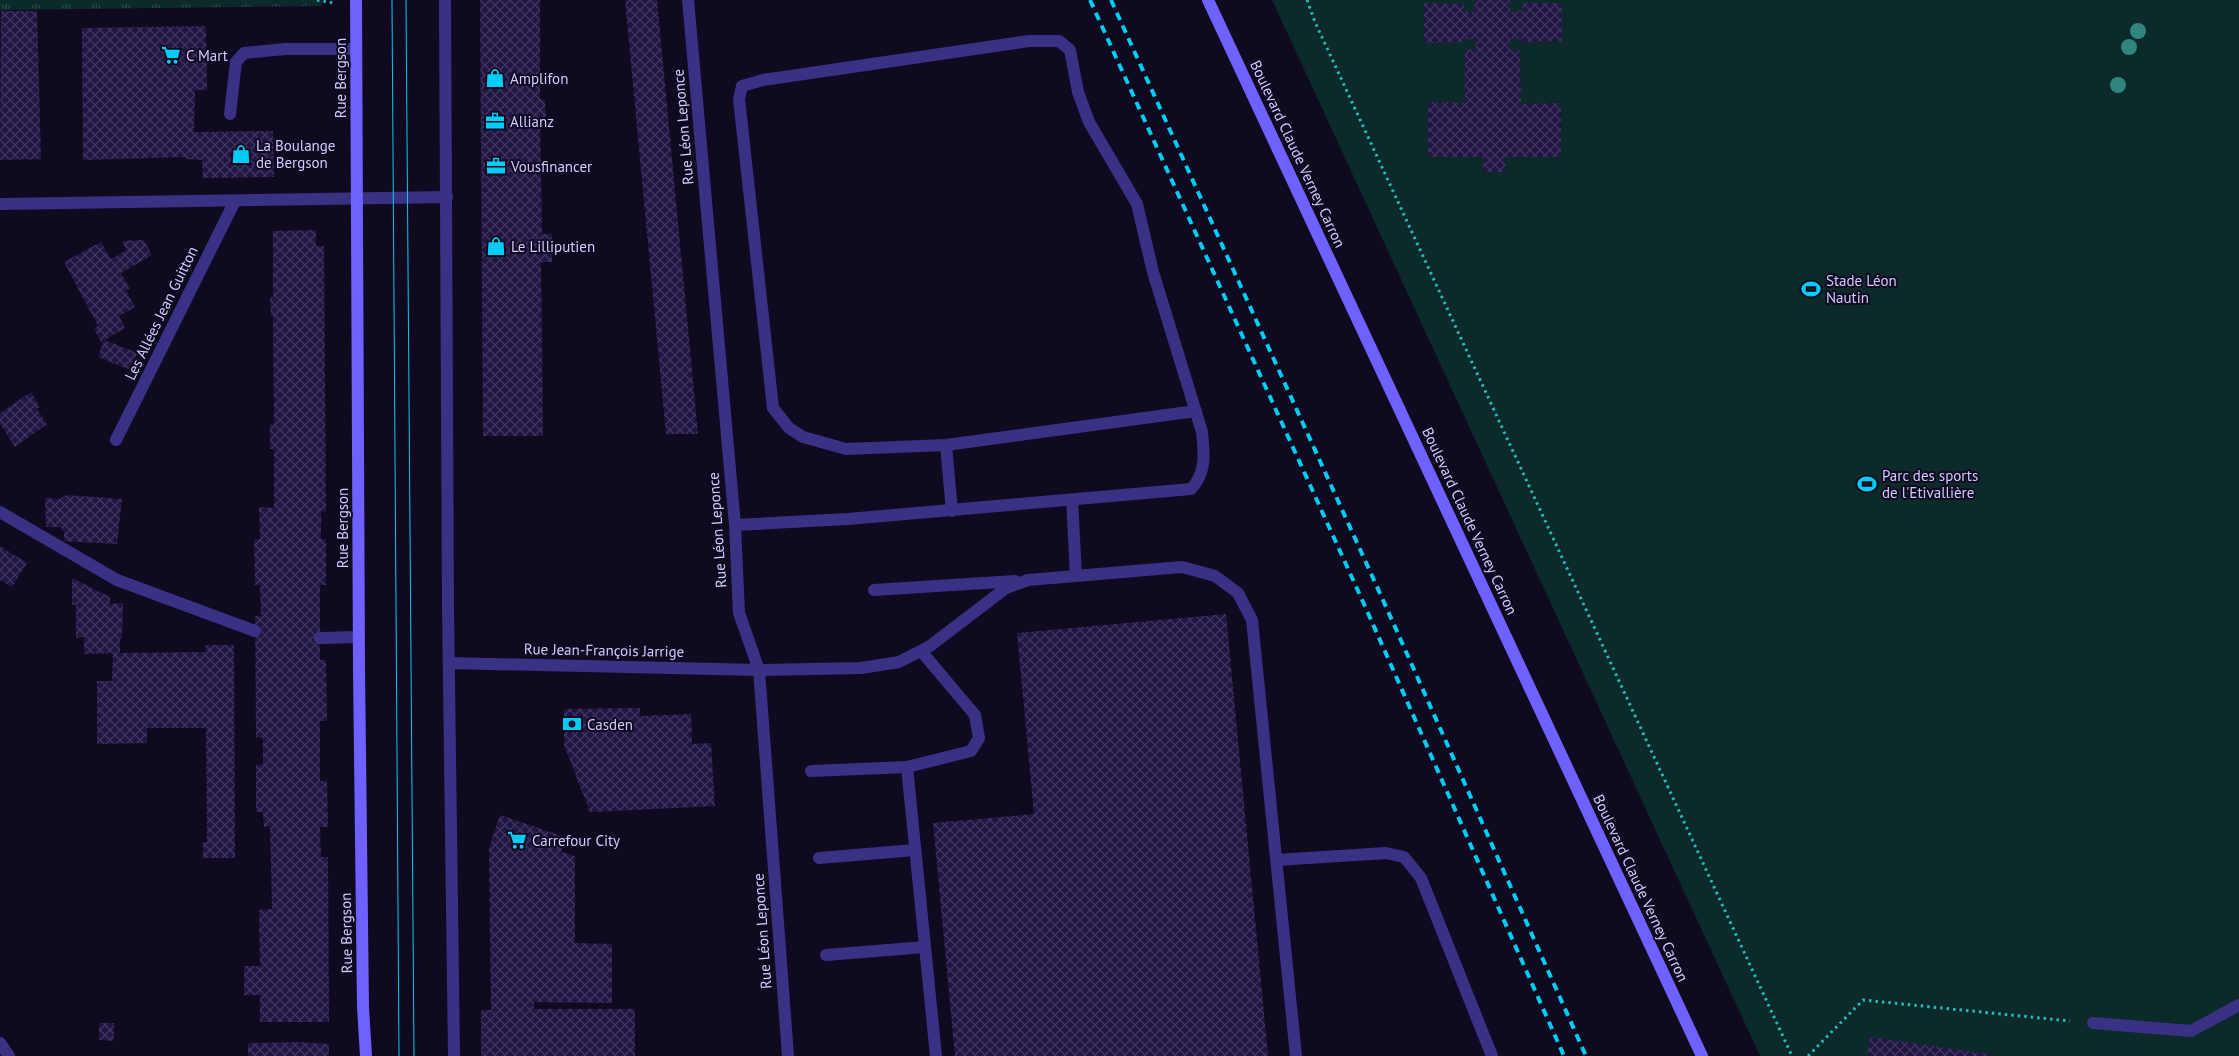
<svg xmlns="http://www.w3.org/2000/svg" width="2239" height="1056" viewBox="0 0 2239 1056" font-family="'PT Sans',sans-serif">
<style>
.grass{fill:#0d2a2b}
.park{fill:url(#park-tufts)}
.building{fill:url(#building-cross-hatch)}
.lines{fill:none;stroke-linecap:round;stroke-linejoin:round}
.path{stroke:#2bb;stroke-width:3;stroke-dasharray:2.5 4;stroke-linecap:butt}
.service{stroke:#393184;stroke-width:12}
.minor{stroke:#393184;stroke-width:12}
.secondary{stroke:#6f61ff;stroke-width:12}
.tram{stroke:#00cdf5;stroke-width:1}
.rail{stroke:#00cdf5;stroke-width:4;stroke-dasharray:8 6;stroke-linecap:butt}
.tree{fill:#30857f}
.labels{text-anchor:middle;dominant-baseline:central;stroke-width:4;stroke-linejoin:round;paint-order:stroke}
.poi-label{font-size:15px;fill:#d3caff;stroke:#100a20;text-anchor:start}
.street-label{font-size:15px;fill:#d3caff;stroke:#100a20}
</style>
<defs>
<pattern id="park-tufts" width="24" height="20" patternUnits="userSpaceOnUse" patternTransform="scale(1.25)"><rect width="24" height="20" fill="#0d2a2b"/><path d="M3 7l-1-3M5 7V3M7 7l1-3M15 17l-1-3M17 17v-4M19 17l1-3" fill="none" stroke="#2f484b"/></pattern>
<pattern id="building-cross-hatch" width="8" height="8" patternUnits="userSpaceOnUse" patternTransform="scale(1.25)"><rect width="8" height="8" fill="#211543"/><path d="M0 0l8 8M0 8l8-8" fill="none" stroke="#40365f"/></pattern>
</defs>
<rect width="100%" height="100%" fill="#100a20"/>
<!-- grass -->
<path class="grass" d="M1272,0H2239V1056H1760Z"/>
<!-- park -->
<path class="park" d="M0,0H322V6L0,10Z"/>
<!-- building -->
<path class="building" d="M480,0H540V99L545,100L546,117H540L542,234H552V262H541L543,436H483Z
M625,0H657L698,434H666Z
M1475,0H1510V12L1522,11L1523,3H1562V41L1522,42V39H1510V50H1520L1521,104L1561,103V157H1505V172H1483V157H1428V102L1465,103V50L1475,49L1476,39H1465L1464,42L1424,43V3L1464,4V12H1474Z
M1,11H37L41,159L0,160Z
M206,26L207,90H195L194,132L273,131L274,177L203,178L202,160L186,159L185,157L83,160L82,28Z
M316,230V246H324L326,512L321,511V539H326V585H320V660H326L327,721H320V781H327L328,827H320L321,857H328L329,1022H260V995H244V966H260L259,910L272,909L270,826L264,827L263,812H256V765L263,764V738L256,737L255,616H261L260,585H255L254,539H260L259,507L274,508V449H270V424L274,425L273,316H271L270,297L273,298V231Z
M144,240L152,255L121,273L130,288L126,291L135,307L119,316L125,328L101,342L94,329L98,326L64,262L101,242L111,259L127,250L122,241Z
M104,340L138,353L128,369L98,357Z
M31,392L40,407L37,409L47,424L15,447L0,424V413Z
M66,495L122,499L117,544L64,541V532L60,527H46L45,498L60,499Z
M0,546L27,563L12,587L0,580Z
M72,578L110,597V604L123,603L122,638L120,639V653L206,652L205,645H234L235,858H203V842H207L206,728H147V743L97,744V681H112L113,653L84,654V637L76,638V605H72Z
M1226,614L1268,1056H955L933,823L1034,814L1017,633Z
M640,708V716L691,714L692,744L711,743L715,806L590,812L564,745V709Z
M500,815L565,837L561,852L575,856V943L612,944V1003L534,1002V1009H635V1056H481V1010H491L489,848Z
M99,1023H114V1041L99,1040Z
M1870,1037L1994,1055V1056H1867Z
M299,1042L329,1044V1056H248V1043Z"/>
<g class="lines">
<!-- path -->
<path class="path" d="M317,0L333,3
M1307,0L1315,22L1792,1056
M1808,1056L1863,1000L2070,1021"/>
<!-- service -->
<path class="service" d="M230,114L236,62L244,53L285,49H356
M116,440L235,201
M946,445L952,511
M1072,500L1076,576
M0,512L117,580L255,631
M735,525L848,519L1191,489C1207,472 1204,453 1202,432L1153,272L1137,204L1089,122L1078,92L1070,50L1059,41H1029L763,80L742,86L739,99L773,408L789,428L803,437L846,449L946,445L1196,411
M874,590L1015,581
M320,638L359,637
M921,651L975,715L979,738L971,751L907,767L936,1056
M449,663L759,670L861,668L899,662L930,646L1006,588L1028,580L1182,567L1215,576L1238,593L1252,620L1296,1056
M811,771L907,767
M819,858L915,850
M1276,860L1386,853L1404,857L1421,878L1492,1056
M826,955L925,947
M2093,1023L2191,1031L2239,1005"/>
<!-- minor -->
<path class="minor" d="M445,0L448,608L454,1056
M688,0L735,525L739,613L759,670L788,1056
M0,204L447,197
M0,1043L9,1056"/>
<!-- secondary -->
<path class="secondary" d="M356,0L359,669L363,1007L366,1056
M1208,0L1702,1056"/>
<!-- tram -->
<path class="tram" d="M392,0L399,1056
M406,0L414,1056"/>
<!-- rail -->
<path class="rail" d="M1090,0L1364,604L1564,1056
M1111,0L1383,600L1586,1056"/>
</g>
<!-- trees -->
<g class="tree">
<circle cx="2138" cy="31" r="8"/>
<circle cx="2129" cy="47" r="8"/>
<circle cx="2118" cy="85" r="8"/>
</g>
<!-- icons -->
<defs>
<g id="supermarket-bare" transform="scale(1.5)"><path d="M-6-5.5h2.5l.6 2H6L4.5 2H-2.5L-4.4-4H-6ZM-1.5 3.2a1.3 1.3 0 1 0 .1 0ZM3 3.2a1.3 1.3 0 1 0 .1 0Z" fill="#00cdf5" stroke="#100a20" stroke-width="2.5" paint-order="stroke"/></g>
<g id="shop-bare" transform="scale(1.5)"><path d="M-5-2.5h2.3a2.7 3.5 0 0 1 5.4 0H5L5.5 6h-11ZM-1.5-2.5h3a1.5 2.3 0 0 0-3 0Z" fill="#00cdf5" stroke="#100a20" stroke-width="2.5" paint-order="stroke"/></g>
<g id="office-bare" transform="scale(1.5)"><path d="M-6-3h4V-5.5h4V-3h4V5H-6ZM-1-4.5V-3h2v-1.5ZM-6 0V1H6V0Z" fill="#00cdf5" stroke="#100a20" stroke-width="2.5" paint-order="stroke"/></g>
<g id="stadium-bare" transform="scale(1.5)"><path d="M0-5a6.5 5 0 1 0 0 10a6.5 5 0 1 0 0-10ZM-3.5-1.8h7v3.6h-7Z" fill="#00cdf5" stroke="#100a20" stroke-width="2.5" paint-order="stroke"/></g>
<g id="bank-bare" transform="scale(1.5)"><path d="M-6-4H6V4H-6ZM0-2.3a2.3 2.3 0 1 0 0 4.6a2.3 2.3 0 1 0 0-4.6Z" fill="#00cdf5" stroke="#100a20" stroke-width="2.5" paint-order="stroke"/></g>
</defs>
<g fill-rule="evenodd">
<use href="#supermarket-bare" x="171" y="55"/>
<use href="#shop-bare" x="495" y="78"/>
<use href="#office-bare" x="495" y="121"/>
<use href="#shop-bare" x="241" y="154"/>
<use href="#office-bare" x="496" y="166"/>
<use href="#shop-bare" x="496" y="246"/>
<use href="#stadium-bare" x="1811" y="289"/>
<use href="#stadium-bare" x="1867" y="484"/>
<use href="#bank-bare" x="572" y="724"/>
<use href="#supermarket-bare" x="517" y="840"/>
</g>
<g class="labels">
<!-- poi labels -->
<g class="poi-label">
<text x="186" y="55">C Mart</text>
<text x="510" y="78">Amplifon</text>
<text x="510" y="121">Allianz</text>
<text x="256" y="145">La Boulange<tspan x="256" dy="17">de Bergson</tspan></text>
<text x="511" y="166">Vousfinancer</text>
<text x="511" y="246">Le Lilliputien</text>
<text x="1826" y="280">Stade Léon<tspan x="1826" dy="17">Nautin</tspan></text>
<text x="1882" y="475">Parc des sports<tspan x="1882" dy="17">de l'Etivallière</tspan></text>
<text x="587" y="724">Casden</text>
<text x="532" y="840">Carrefour City</text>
</g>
<!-- street labels -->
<g class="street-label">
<text transform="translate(340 78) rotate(-90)">Rue Bergson</text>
<text transform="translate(683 127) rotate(-95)">Rue Léon Leponce</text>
<text transform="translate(1298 154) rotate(65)">Boulevard Claude Verney Carron</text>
<text transform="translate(161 313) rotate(-64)">Les Allées Jean Guitton</text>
<text transform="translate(1470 521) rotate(65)">Boulevard Claude Verney Carron</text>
<text transform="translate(342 528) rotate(-90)">Rue Bergson</text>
<text transform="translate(717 530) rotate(-94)">Rue Léon Leponce</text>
<text transform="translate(604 650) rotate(1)">Rue Jean-François Jarrige</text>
<text transform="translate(1641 888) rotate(65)">Boulevard Claude Verney Carron</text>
<text transform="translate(762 931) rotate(-94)">Rue Léon Leponce</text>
<text transform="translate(346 933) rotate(-91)">Rue Bergson</text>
</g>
</g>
</svg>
